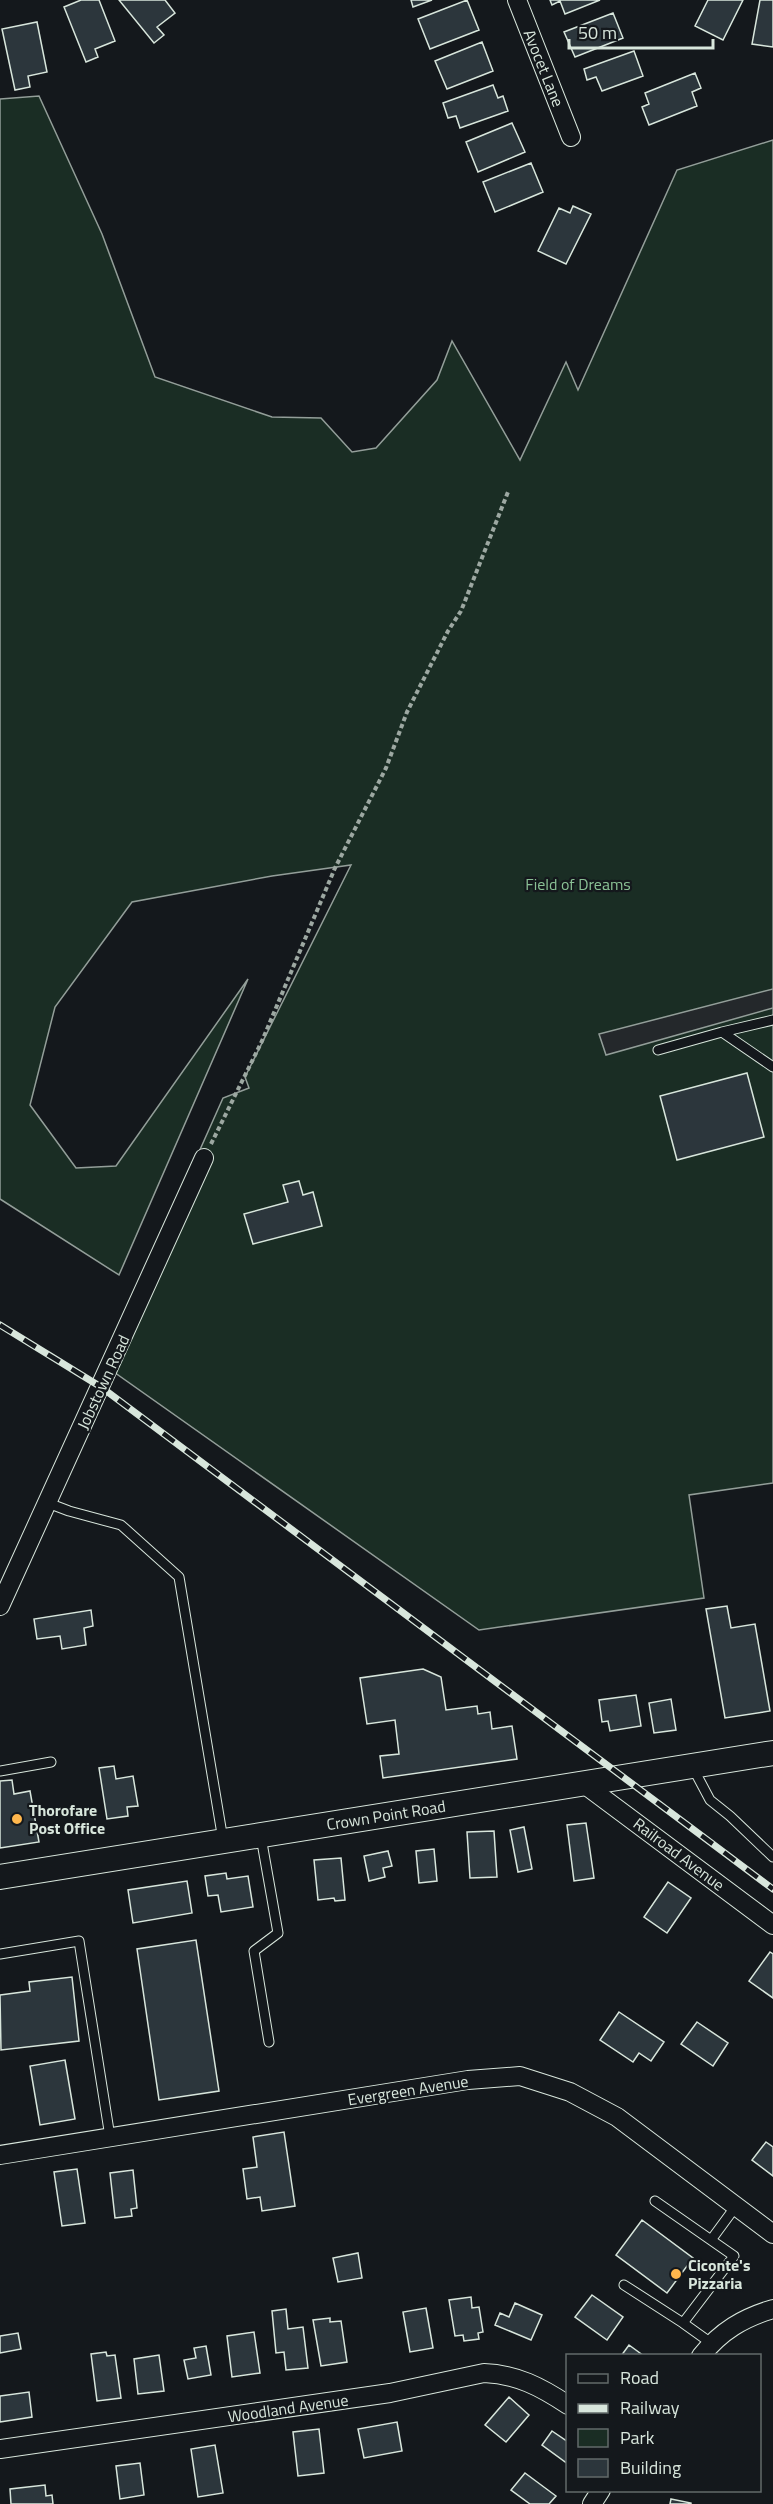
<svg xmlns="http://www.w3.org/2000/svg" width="773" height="2504" viewBox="0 0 773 2504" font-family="'Titillium Web',sans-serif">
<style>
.green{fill:#1a2d24;stroke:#939e99;stroke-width:1.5}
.parking{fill:#24282b;stroke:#939e99;stroke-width:1.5}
.building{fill:#2c363c;stroke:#d8e6dc;stroke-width:1.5}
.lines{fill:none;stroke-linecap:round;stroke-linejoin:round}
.service-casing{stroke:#d8e6dc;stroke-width:11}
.minor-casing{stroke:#d8e6dc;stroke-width:20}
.secondary-casing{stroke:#d8e6dc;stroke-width:26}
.path{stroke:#9da8a2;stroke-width:4;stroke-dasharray:4.5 3;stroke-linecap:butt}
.service{stroke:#14181c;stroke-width:9}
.minor{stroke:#14181c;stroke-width:18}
.secondary{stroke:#14181c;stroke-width:24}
.rail-casing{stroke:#d8e6dc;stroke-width:7}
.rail{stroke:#14181c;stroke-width:4.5;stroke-dasharray:14;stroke-linecap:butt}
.poi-dot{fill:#ffb74d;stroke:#14181c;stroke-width:2}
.labels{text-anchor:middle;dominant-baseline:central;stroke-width:4.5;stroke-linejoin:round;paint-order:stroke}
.street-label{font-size:16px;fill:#d8e6dc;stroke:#14181c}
.park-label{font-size:16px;fill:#8ac095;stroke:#14181c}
.poi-label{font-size:16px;font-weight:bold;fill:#d8e6dc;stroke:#14181c;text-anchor:start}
</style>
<rect width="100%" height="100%" fill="#14181c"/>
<!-- green -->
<path class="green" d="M39,96L102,234L155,377L272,417L321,418L352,452L376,448L437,380L452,341L520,460L566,362L578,390L677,170L773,140V1483L689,1495L704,1598L479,1630L104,1365L223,1098L249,1088L245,1077L351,865L272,876L132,902L55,1007L30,1105L76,1168L116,1166L248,979L119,1275L0,1199V99Z"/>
<!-- parking -->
<path class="parking" d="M773,989V1008L606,1055L599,1034Z"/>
<!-- building -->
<path class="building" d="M81,0H99L115,41L95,49L98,57L86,62L64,7Z
M119,0H165L175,13L157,27L164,35L154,43Z
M411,0H432L413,7Z
M467,0L479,30L430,49L418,19Z
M550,0H600L565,14L560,1L552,5Z
M708,0H743L723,40L695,26Z
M760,0H773V47L752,44Z
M613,13L623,38L575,57L564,32Z
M37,22L47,72L28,76L30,87L15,90L2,29Z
M482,42L493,71L447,89L435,61Z
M634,51L643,76L602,91L596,77L587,80L584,69Z
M695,73L701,88L692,92L697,106L649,125L642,107L649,104L645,93Z
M493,85L498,98L503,96L508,111L460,128L456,116L448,118L443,103Z
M512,123L525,152L478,172L466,142Z
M531,163L543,192L495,212L483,182Z
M573,206L591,214L566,264L538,251L559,208L570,213Z
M747,1073L764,1137L677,1160L660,1096Z
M299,1181L303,1195L313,1192L322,1226L253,1244L244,1214L288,1202L283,1185Z
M727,1606L731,1628L755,1624L770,1711L725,1718L706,1609Z
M91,1610L93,1626L84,1628L86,1645L62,1649L60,1636L37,1639L34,1619Z
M423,1669L441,1677L446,1710L477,1706L478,1714L490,1712L492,1729L512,1726L517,1759L383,1778L380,1756L399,1754L395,1720L367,1724L360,1678Z
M636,1695L641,1726L610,1731L608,1721L602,1722L599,1700Z
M671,1699L676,1730L654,1733L649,1703Z
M114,1766L116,1779L133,1776L138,1806L127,1807L128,1816L107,1819L99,1768Z
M12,1780L14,1794L30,1791L39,1842L0,1848V1781Z
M586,1823L594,1878L574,1881L567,1825Z
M524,1827L532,1869L518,1872L510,1830Z
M494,1831L497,1877L470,1878L467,1832Z
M434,1849L437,1881L419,1883L416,1851Z
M388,1851L392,1866L383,1868L385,1877L369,1881L364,1856Z
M341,1858L345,1900L335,1901L334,1898L318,1900L314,1860Z
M226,1873L227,1879L248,1876L253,1907L221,1912L218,1895L208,1896L205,1876Z
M187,1881L192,1913L133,1923L128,1890Z
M668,1882L691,1898L667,1933L644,1917Z
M196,1940L219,2091L159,2100L137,1949Z
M770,1952L773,1954V1998L749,1981Z
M72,1977L79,2041L1,2050L0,1995L30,1991L29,1982Z
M619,2012L664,2042L651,2061L639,2053L633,2062L600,2040Z
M697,2022L728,2043L713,2066L681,2044Z
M65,2060L75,2119L40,2125L30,2066Z
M284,2132L295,2206L262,2211L260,2197L247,2199L243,2169L257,2167L253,2137Z
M766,2142L773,2147V2176L752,2160Z
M77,2169L85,2223L62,2226L54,2172Z
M133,2170L137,2208L131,2209L132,2216L115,2218L110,2173Z
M642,2220L693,2258L667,2293L616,2255Z
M358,2253L362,2278L338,2282L333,2258Z
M592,2295L623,2317L607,2340L575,2317Z
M471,2297L472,2308L479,2307L483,2332L478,2333L479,2339L464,2341L463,2335L455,2336L449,2300Z
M515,2303L542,2315L531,2340L495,2325L500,2313L509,2317Z
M426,2308L433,2348L410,2352L403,2312Z
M286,2309L288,2329L303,2327L308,2368L286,2370L284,2352L276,2353L272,2311Z
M330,2318V2322L341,2321L347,2362L321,2366L313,2320Z
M254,2332L260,2373L232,2377L227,2336Z
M18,2333L21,2349L0,2353V2336Z
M629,2345L644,2356H621Z
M206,2346L211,2375L188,2379L184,2360L196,2358L194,2348Z
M106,2352L107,2356L115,2355L121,2398L97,2401L91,2354Z
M159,2355L164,2391L138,2394L134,2359Z
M29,2392L32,2417L0,2422V2396Z
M509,2397L529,2415L506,2442L485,2425Z
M397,2422L402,2451L364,2458L358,2429Z
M319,2429L324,2473L298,2476L293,2432Z
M552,2431L568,2442V2464L542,2445Z
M215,2445L223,2493L198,2497L191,2449Z
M140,2463L144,2495L120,2499L116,2466Z
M525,2473L556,2496L549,2504H530L511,2490Z
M45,2485L46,2496L52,2495L53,2504H11L10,2489Z
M671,2499L691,2503V2504H670Z"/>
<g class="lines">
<!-- service casing -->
<g class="service-casing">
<path id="service" d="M722,1032L773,1020
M658,1050L722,1032L773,1067
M48,1503L69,1511L121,1525L179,1577L223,1840
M693,1768L710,1800L730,1816L773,1857
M0,1771L51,1762
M261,1837L278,1933L254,1951L269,2042
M0,1954L79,1941L110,2137
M655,2201L711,2240
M624,2285L683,2323
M711,2343L683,2323L734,2256L711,2240L736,2206"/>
</g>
<!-- minor casing -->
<g class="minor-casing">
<path id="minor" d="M517,0L571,137
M0,1606L204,1158
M584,1784L773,1925
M0,2155L468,2080L520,2076L570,2092L617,2117L773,2234
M701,2356C721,2331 743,2318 773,2309
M0,2449L390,2393L484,2373C516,2374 541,2387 568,2405
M592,2504L601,2490"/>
</g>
<!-- secondary casing -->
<g class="secondary-casing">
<path id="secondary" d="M0,1877L773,1753"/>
</g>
<!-- path -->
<path class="path" d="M211,1144L262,1041L335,868L386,768L407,712L448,631L461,611L508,492"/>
<!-- service -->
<use href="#service" class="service"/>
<!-- minor -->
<use href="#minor" class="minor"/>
<!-- secondary -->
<use href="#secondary" class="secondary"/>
<!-- rail casing -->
<g class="rail-casing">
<path id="rail" d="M0,1325L101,1387L773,1889"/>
</g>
<!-- rail -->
<use href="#rail" class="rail"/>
</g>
<!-- markers -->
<g class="poi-dot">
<circle cx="17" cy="1819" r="6"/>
<circle cx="676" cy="2274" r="6"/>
</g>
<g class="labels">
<!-- street labels -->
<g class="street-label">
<text transform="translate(544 68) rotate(68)">Avocet Lane</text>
<text transform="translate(103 1382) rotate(-65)">Jobstown Road</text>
<text transform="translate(386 1815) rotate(-9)">Crown Point Road</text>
<text transform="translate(679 1854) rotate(37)">Railroad Avenue</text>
<text transform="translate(408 2090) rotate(-9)">Evergreen Avenue</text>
<text transform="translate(288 2408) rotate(-8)">Woodland Avenue</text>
</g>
<!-- park labels -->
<g class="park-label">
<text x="578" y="884">Field of Dreams</text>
</g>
<!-- poi labels -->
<g class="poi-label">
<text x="29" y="1810">Thorofare<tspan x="29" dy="18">Post Office</tspan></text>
<text x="688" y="2265">Ciconte's<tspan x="688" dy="18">Pizzaria</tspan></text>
</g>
</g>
<!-- legend -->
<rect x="566" y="2354" width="195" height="138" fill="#14181c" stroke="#626a69" stroke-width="1.5"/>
<rect x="578" y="2374" width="30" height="9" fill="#14181c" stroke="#626a69" stroke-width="1.5"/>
<text x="620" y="2384" font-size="18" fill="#d8e6dc">Road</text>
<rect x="578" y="2404" width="30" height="9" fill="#d8e6dc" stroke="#626a69" stroke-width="1.5"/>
<text x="620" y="2414" font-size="18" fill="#d8e6dc">Railway</text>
<rect x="578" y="2429" width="30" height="18" fill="#1a2d24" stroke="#626a69" stroke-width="1.5"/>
<text x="620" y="2444" font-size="18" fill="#d8e6dc">Park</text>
<rect x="578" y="2459" width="30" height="18" fill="#2c363c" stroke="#626a69" stroke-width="1.5"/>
<text x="620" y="2474" font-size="18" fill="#d8e6dc">Building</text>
<!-- scale -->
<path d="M569 39v9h144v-9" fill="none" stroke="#d8e6dc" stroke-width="3"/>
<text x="578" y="39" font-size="18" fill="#d8e6dc" stroke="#14181c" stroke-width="4.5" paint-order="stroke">50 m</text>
</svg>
